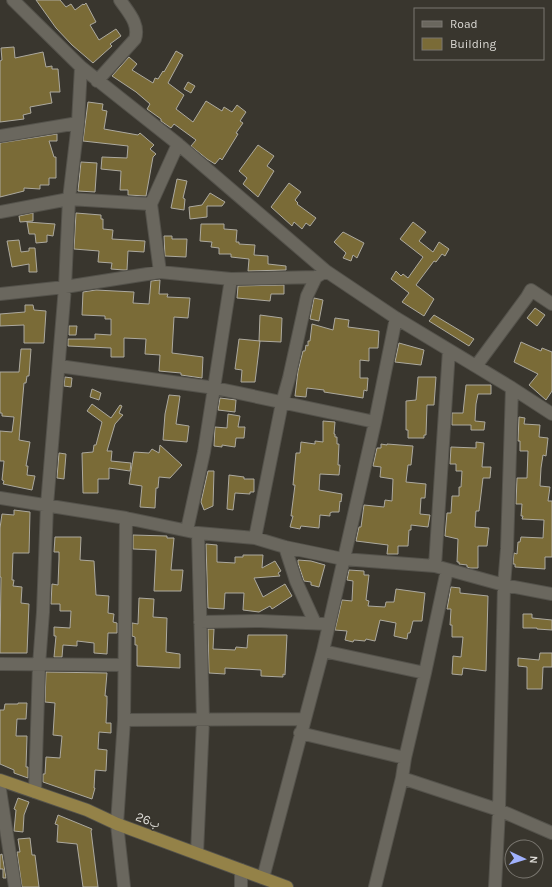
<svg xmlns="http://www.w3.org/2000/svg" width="552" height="887" viewBox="0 0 552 887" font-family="Karla,'Noto Naskh Arabic',sans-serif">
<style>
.building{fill:#7a6b37;stroke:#aca99f}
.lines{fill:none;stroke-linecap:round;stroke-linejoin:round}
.minor-casing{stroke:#54524b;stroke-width:14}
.trunk-casing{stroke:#54524b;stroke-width:14}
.minor{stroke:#6a675e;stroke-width:12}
.trunk{stroke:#948248;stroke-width:12}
.labels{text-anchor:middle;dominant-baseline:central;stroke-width:3;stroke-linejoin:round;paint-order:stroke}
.street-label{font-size:13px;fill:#dbd9d4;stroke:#39362e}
</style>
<rect width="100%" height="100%" fill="#39362e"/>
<!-- building -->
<path class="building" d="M36,0H60L66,7L71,4L75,10L83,4L84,5L86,3L96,22L90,25L99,40L116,29L121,36L110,44L112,46L93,63L72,45L56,28Z
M14,47L15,58L43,52L46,67L52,66V69H58L60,92H50L52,103L30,107L31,113L23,115L24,119L0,122V61L2,60L1,48Z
M176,51L183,55L168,83L184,95L176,109L193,122L206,101L222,111L224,107L232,112L237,105L246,112L240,121L243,123L236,133L238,134L222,160L220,158L215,164L207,159L191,146L196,140L174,124L171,128L161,121V119L147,109L150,104L136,92L112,76L129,57L137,64L132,70L153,83L155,78L158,79L163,71L164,72Z
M188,82L195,86L191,93L184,89Z
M88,102L103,104L102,110L107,111L104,129L138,135L140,133L154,145L150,149L156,154L153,157L146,196L128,195V190H120L121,171L101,169L102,157L127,158L128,146L83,141Z
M57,134V141H49L54,157H56V178H49V185H40V189L24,188V191L0,197V143Z
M258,145L274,156L267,166L274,171L258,197L243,184L247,178L239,171Z
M81,162L97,163L95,192L78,191Z
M177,179L187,181L183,198L185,199L184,210L171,208Z
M289,183L301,192L295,200L298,203L297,204L316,218L310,226L306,223L302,229L294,222L292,226L271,207Z
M210,193L225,202L222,206H207V217L190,219L189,207L202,205Z
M33,213V221L20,222L19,216Z
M76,213L101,215V219H103V229L113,230L112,239L145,241L144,252L128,251L127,270H124L111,269L112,263L98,262L99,251L74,249Z
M27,222L55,224L53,236L47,235V242L36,243L35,234H29Z
M413,222L426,232L419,241L433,252L439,242L449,249L445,256L442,254L436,262L434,261L416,285L434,299L424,316L402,302L409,293L391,279L396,271L401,276L403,274L408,278L423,257L400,239Z
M201,224H224V229L237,230L236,242H239V244L255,245L254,255L268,256V264L286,266V270L248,271L249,259L231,257V254H219V248L211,247L212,242L200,241Z
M343,232L364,243L357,258L353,255L351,261L343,258L346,253L334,242Z
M164,236H172V239H187L186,257L165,256Z
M19,240L21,252L29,251V248H35L37,272H29V264L12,267L7,241Z
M160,280L159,294H168L167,297L190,298L188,318L174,317L172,353L203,357L202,378L181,375V373L159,371L160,355L145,354L146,339L124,338V357H111V348L68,346V339H95V334L111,335V319H105V316L82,315L83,292L96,290L134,292L133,303L149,304L151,281Z
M284,285V294H271L270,301L237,298L238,286Z
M314,298L323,300L319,321L310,319Z
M25,305H33L34,310L46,311L44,343H24V325L0,326V314L25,312Z
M535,308L545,315L537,326L527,318Z
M260,315L282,318L281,342L259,341Z
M434,315L474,339L469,346L429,321Z
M335,318L349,320L348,327L379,331L378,348H369V361L360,360V378H368L367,391L364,390L363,398L324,392V390L307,388L306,397L295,396L298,371L303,351H305L306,345L308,346V341H310L312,324L333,330Z
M69,326H77L76,335H69Z
M239,339L260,341L255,382H241L242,370L235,369Z
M521,342L541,351L542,348L552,352V391L546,400L529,385L538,374L514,362Z
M399,343L424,350L421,365L395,362Z
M21,349H31L29,376H27L26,383H24L19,440L30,442L26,466H28L27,475L35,476L32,490L3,484L4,481L2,480L4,461H0V431L12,432L14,417L2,416V413H0V372H19Z
M65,377L72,378L71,387L64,386Z
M418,377H436L434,405H427L426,435H424V438H408V430H406V401L416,400Z
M466,385H491V394H478L476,404L475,421L485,422L484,430H471V425H452V413H463Z
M92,389L101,393L99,400L90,397Z
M169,395L180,396L176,424L189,426L187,442L163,440L165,414Z
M220,398L236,400L235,412L218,410Z
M92,404L111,418L120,405L122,406L119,413L123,415L115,424L107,451H112L111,461L131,463L130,471L109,468V479H98V493H83L82,453L93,452L94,445H96L102,422L87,411Z
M228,414L240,416L238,427H245L244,438H236L235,447L222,445V447L214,446L215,427L227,428Z
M519,417L525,418L524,424L540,425L539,437L548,438L546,456L543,455L541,468L540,486L550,487L548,501H552V557H545V569L515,567V564H513L514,553L517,554L518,542H520L521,537L543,538L544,520L522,519L523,516H521L522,504H516L517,478H527L528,451H520V441H518Z
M323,421L335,422L334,434H335V437H337V444H339L338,465H340L339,475L320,474L319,490L342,494L341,502L340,501L339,512H332L330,513V516L320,515L319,528L301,526L300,529L290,527L293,516H291L295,485H293L296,453H300L301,442L315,444V441L323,442Z
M476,442L484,443L482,467H491L490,478H483L479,511H476L475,527L489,528L487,546H478V568H470L467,567V565L459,564V562H457L458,539L445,536L447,513H451L452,496H459V487H461L462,471H456V464H450L451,447L476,448Z
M381,444L387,445V444L413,446L411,465H408L406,482L426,484L425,498H421L420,514L430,515L428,527L411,525V530H409L408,546H398V554H387L388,545L356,541L359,527H361L364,505L384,507L385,500L392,501L393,479L380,477L381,467L373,466L377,448H381Z
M160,445L182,465L170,478L159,477L158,488H156L155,508L140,507L142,486L129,484L134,452L149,453L152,449L159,453Z
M59,453L66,454L64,479L57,478Z
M208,471H214L213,506L204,510L201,502Z
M229,475L244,477V479H254V492H250V494L235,493L233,510L227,509Z
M14,510L30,512L29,553H13L12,580H14L13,586L22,587L21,603L29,604L27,653H0L1,577H0V528L2,514L14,515Z
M133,535L167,536V538H174L171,570H183L181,591H154L156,550L133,549Z
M55,537H81L80,560L94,561L96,595L109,596L108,613L114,614L113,622L117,623V633H108L107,654L94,653V643L77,641V646L63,645L62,657H54L56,636H54V627L70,628L71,611H60V604H51L52,584L58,585L59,559V552H54Z
M206,544L217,545V562L235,563V557H243V555H263L262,568L275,561L281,571L278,573L280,576L254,578L263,597L285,584L292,596L272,609L270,606L259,612L243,610L244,593H225L224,609L208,608Z
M298,560L311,561L325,565L319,587L311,585V582L304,581L298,563Z
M349,570L364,571V575H369L366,600L369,601L368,606L385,607L386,602H394L396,589L425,593L422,621H413L410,633H408L407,639L394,636L396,623L380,620L375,641L366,639L365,641L354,640L353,642L345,640L347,631L335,630L342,600L352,601L353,581L347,580Z
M451,587L460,588V593L488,596L486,671L463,668L462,675L452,674L453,656L461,657L463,637H452V625H450L451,609H447Z
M139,598L154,599L153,617L167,618L166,652L180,654V668L137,666V645H135V637L132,636V623L138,624Z
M523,614H532V618L552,620V630L537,629V628H523Z
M208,629H214L213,649L235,650L236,647L247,648L248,635H287L285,675L283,674V677L261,676V670L225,668V674L209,673Z
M540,653H552V667H543L542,689H527V667L518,666V658L539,660Z
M46,672L107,673L105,696H107V703L106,723H111V733L99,732L98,749L107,750L106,771L95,770L94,788H95L92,799L43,782V774H45L46,757L60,758L62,736L53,735L55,703L45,702Z
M18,703H27L26,719H17L16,736H27L26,767H28V778L14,773V770L0,764V710H4L5,704H18Z
M18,798L29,802L24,815L23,832L14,831L16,810L14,809Z
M58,815L92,829L91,831L98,887H83L77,844L57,842L58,825L55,824Z
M30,838L32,855H35L39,887H22L17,852H20L18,839Z
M2,854L6,878H3V869H0V855Z"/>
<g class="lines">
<!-- minor casing -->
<g class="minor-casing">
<path id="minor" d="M13,0L81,67L178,144L326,271L396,318L512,388L552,414
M97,81L135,39C140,24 128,12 120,0
M0,136L78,123
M0,212L69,199L151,204
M160,272L151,204L178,144
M0,294L65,287L160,272L231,279L316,277
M59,366L215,388L375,422
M476,366L527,297L531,290L552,304
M0,498L126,518L198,533L255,538L285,547L343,559L435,566L504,585L552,594
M187,530L204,452L231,279
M255,538L282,403L289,378L307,296L316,277L321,274
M285,547L296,581L315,623
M435,566L449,350
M200,622L260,621L329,624
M323,651L425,673
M0,664L123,665
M124,720L304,719
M300,733L405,758
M402,778L499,810L552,833
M0,790L15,887
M35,792L39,665L43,612L47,505L65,287L69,199L78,123L81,67
M197,853L203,720L198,533
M241,870V887
M263,878L323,651L375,422L396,318
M124,887L117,824L124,720L126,518
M375,887L402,778L405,758L425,673L447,570
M495,887L499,810L504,585L507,549L512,388"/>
</g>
<!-- trunk casing -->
<g class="trunk-casing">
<path id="trunk" d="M0,780L87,810L117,824L287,887"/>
</g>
<!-- minor -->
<use href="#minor" class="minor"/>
<!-- trunk -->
<use href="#trunk" class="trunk"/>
</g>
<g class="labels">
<!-- street labels -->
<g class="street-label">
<text transform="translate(148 820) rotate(20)">26ب</text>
</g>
</g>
<!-- legend -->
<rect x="414" y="8" width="130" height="52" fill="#39362e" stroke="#7a7770"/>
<rect x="422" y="21" width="20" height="6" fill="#6a675e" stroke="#7a7770"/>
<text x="450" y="28" font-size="12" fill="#dbd9d4">Road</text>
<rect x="422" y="38" width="20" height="12" fill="#7a6b37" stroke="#7a7770"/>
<text x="450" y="48" font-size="12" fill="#dbd9d4">Building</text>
<!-- north arrow -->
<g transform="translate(524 859) rotate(94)"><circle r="19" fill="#39362e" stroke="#7a7770"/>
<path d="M0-3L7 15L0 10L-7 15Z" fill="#a1b2fd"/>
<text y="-6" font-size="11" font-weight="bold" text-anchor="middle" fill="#dbd9d4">N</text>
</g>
</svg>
